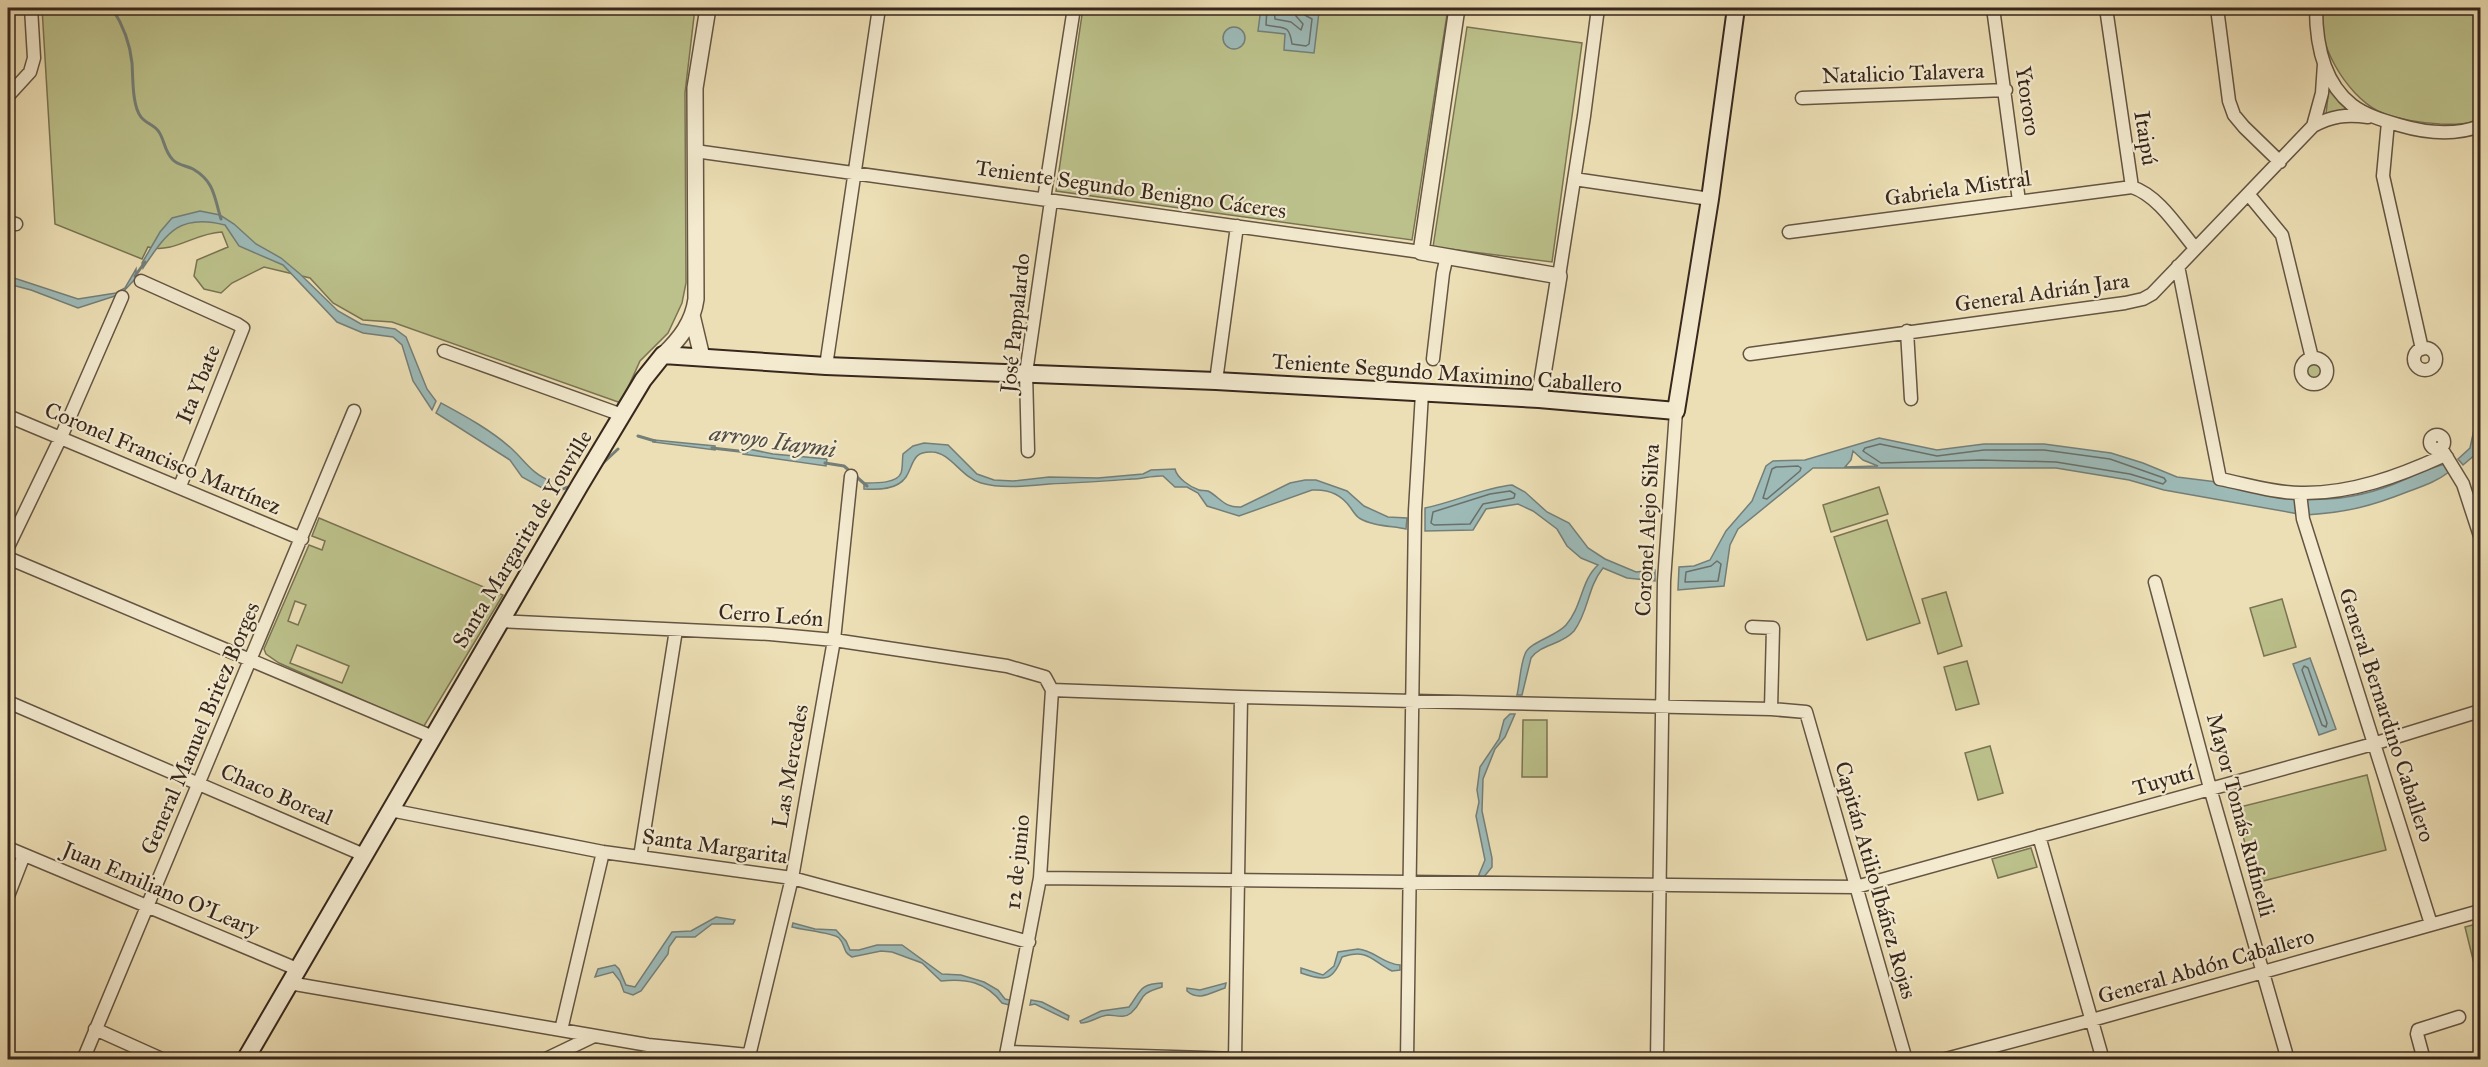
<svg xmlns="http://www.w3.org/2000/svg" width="2488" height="1067" viewBox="0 0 2488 1067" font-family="'IM FELL Great Primer',serif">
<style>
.green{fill:#bcc18b;stroke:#7a7454;stroke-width:1.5;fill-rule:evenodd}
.water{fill:#9dbab7;stroke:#747f79;stroke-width:1.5;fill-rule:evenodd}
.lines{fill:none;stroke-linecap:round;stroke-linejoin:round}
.shore{stroke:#6a706a;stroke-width:1.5}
.stream{stroke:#747f79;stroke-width:3}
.minor-casing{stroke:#645543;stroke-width:15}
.tertiary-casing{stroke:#645543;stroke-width:18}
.secondary-casing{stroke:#37271d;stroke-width:20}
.minor{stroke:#f3eacf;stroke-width:12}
.tertiary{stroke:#f3eacf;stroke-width:15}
.secondary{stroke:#f3eacf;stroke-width:16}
.labels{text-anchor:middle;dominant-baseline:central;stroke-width:4.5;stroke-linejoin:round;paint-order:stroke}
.street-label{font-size:22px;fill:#37271d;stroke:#f3eacf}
.water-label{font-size:24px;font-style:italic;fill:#504c44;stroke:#f3eacf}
</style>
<rect width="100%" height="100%" fill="#eddfb5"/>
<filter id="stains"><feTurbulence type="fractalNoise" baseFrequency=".00333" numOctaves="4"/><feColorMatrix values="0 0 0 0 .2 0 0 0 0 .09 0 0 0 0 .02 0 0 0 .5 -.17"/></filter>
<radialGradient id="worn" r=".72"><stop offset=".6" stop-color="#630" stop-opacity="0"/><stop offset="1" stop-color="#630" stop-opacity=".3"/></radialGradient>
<!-- green -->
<path class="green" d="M42,8H695L685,93L686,283L682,303L668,333L640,361L621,403L392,322L363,320L333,303L310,278L264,267L232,283L221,293L204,289L194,276L197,260L228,247L222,232C194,233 174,254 148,247L142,259L55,224Z
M1083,8H1448L1412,240L1056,191Z
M2323,8H2480V119C2468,126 2455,124 2440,124C2423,123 2393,119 2378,111C2346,94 2315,43 2323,8Z
M1467,27L1582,43L1552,262L1433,247Z
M2329,87L2348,108V110L2326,114Z
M2307 371a7 7 0 1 1 14 0a7 7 0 1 1-14 0Z
M1879,487L1888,514L1831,532L1823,505Z
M319,518L503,595L424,726H421L279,663L266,654L264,649L309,545L322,550L325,541L312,536ZM295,601L306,605L298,625L288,621ZM297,645L349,666L342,683L290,663Z
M1887,520L1920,623L1867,640L1834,537Z
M1946,592L1962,646L1938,654L1922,599Z
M2282,599L2296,647L2264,656L2250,608Z
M1967,661L1979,704L1956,710L1944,667Z
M1523,720H1547V777H1522Z
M1990,746L2003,793L1978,800L1965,753Z
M2367,775L2386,850L2255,883L2236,808Z
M2031,848L2037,867L1998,878L1992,859Z
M2480,923V988L2465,927Z"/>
<!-- water -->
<path class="water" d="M1261,8H1285L1319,12L1314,53L1284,50L1285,34L1258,31Z
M1223 38a11 11 0 1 1 22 0a11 11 0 1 1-22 0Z
M200,211L220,215L234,224L256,244L281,258L300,274L338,311L361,324L395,329L406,337L427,389L436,401L432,410L413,381L402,345L393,337L363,333L337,322L283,265L239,246L225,225C179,213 167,233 143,268L142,263L160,232L172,218Z
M136,269V278L121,294L78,308L31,290L8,284V276L78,299L116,293L125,288Z
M2480,402V441L2477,453L2463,465L2458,459L2470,448Z
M441,403C465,416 491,430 512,449C525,461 533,475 551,481L550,488L544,489L522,477L510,460L436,413Z
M1879,438L1937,450L1984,444H2044L2111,453L2143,463L2177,477L2241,485L2279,497L2298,499L2299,514L2164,490L2129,480L2056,468H1813L1738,529L1730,545L1724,586L1678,590L1679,567L1694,566L1710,560L1726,531L1752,501L1766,466L1773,461L1805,460ZM1853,451L1863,460L1878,466L1845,467L1851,460Z
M654,440L715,446V450L653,442Z
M924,443L948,445L977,474L994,480L1013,481L1049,477L1098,478L1143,474L1151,470L1175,469C1177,478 1190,487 1199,490C1202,491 1205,490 1208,491C1221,498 1224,508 1241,507L1290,483L1305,480H1316L1347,491L1364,506L1388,517L1407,518L1406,529C1392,526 1372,526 1359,518C1355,515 1353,511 1350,507C1341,494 1328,489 1312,490L1239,516L1207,506L1198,493L1187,487H1175L1163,476C1153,475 1142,479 1132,479C1104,481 1077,483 1049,484C1027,486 1002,489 981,483C962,478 950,452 932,452C912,451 914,464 906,477C897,490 878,490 864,489V483C873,483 897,484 901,473C903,468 902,460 903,454L913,446Z
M744,448L773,454L827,459L826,466L743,454Z
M2446,464L2449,472C2436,482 2423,486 2407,492C2369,507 2347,512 2306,515L2305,499C2339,501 2375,493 2406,479C2420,473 2431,467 2446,464Z
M1512,485L1525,492L1547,512L1569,523L1588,548L1605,559L1636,572L1655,570V581L1627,578L1603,568C1587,588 1589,611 1574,631C1562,645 1541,644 1531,658L1522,695H1517C1520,682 1520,666 1525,654C1529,642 1557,636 1566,625C1582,607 1581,580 1598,565L1581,558L1567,546L1557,529L1533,511L1518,504L1486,509L1473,530L1425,531V508C1455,502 1482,488 1512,485Z
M2310,658L2336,729L2319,735L2293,664Z
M1510,714H1515L1505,737L1495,749L1483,779L1482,811L1492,858V867L1483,878L1478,877L1485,860L1476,816L1479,802L1477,790L1480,767L1499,739L1504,720Z
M716,917L735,920L733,924H712L695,937H676L669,947L668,954L641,991L633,995L624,992L620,981L613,972L595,977L598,969L615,965L619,969L626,985L635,987L672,932L691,931Z
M793,923L815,929L836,930L846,941L850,950H859L877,945H902L942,974L961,975L984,982L998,990L1005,999L1014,1001L1013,1006L1002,1003C986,982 966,978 941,981L922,963L892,952L881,951L852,957C842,952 846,945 839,938C834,933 802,930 792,927Z
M1358,949C1374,950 1383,964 1400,965V970L1392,971C1372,961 1368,948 1342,957C1333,982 1324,981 1301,973V968L1323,975L1334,966L1338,952Z
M1162,983V987C1135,995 1147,998 1131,1013C1124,1019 1115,1015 1108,1015C1098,1016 1091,1023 1081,1023L1080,1021L1101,1011L1129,1007C1141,991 1139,984 1162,983Z
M1226,983L1225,988C1212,992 1199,1002 1187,991V988L1200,990Z
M1031,1000L1042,1002L1069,1016L1068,1020L1035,1004L1030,1005Z"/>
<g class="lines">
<!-- shore -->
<path class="shore" d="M1267,8L1266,25C1284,29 1289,23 1292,44L1306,46L1309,44L1312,19L1303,14L1301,8
M1274,8L1275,19L1291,22L1301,30L1303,24L1296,16L1294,8
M1880,444L1937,456L1984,450H2044L2110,459L2164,478L2166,481L2163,484L2130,474L2056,462L1981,460L1881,463L1863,451L1865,448Z
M1798,466L1801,468L1800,471L1767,499L1763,498L1772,469L1776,467Z
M1510,491L1515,494L1514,498L1483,504L1470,524L1434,525L1431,523L1433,512L1490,494Z
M1717,561L1721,564L1718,581L1685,582L1686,572L1711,566Z
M2304,666L2308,668L2327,723L2326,727L2322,725L2302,670Z"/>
<!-- stream -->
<path class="stream" d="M112,8C123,25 130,43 132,63C133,77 132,106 141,117C145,123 155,125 159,132C165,141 164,151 173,160C178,165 187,166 193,169C215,182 214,197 221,219
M135,276L145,262
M638,436L655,441
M712,448L747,452
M603,463L618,449
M825,463L844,466L867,486
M544,486C553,493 563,489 572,486"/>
<!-- minor casing -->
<g class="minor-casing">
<path id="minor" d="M1993,8L2019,201
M2106,8L2132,187C2159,196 2178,228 2195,248
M2217,8L2229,101L2234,115L2244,127L2280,162
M2316,8C2316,42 2323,82 2352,105C2365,115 2382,120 2399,125C2426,133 2454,136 2480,126
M8,96L30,72L34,58L31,8
M1802,98L2006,90
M2388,122L2383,176L2422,349
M2313,126C2332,116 2346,114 2368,117
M695,151L1421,252
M1574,179L1710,199
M2249,195L2282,235L2312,358
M1044,199L1074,8
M8,222L16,224
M1789,232L2132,187
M2178,266L2220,479C2246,484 2274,493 2301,493C2351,494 2399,476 2443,456L2447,457
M1559,276L1584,116L1598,8
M141,281L237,324L243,328L180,486
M1907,331L1911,399
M2414 359a11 11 0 1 1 22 0a11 11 0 1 1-22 0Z
M444,351L622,415
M1750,354L2125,303L2143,299L2152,294L2313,126L2322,93L2324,64
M2301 371a13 13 0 1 1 26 0a13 13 0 1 1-26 0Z
M1433,359L1443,273L1447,256
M826,366L879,8
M1216,381L1237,226
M8,416L302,539
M2430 442a7 7 0 1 1 14 0a7 7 0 1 1-14 0Z
M2441,448L2463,484L2480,536
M1028,451L1026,373L1051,201
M2300,493L2303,519L2431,924
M8,547L61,437L122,297
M8,558L433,737
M2155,582L2210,788L2288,1060
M499,621L770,634L834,640L1007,666L1045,677L1052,690L1040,878L1005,1060
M1752,627L1773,628L1771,709
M1052,690L1241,697L1771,709L1806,712L1906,1060
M8,702L364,855
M390,810L603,852L792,878L1029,942
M2039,836L2103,1060
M8,848L297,969
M640,857L676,630
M1040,878L1856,887L2373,744L2480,711
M8,896L24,855
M289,983L648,1045L748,1055
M95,1029L164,1060
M561,1030L603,852
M1007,1052L1273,1060
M83,1060L354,411
M544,1060L594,1036
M648,1060V1045
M748,1060L792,878L834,640L851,476
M1235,1060L1241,697
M1407,1060L1415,511L1422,393
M1657,1060L1664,581L1676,411
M1942,1060L2092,1020L2480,911
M2424,1060L2417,1034L2418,1030L2459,1017"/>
</g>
<!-- tertiary casing -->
<g class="tertiary-casing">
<path id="tertiary" d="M1457,8L1421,252L1559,276L1539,399
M692,315L702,357
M663,355C680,339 693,322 696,299L695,88L708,8"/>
</g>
<!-- secondary casing -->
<g class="secondary-casing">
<path id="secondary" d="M245,1060L580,485L643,380L663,355L826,366L1216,381L1539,399L1676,411L1710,199L1736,8"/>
</g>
<!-- minor -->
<use href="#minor" class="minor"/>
<!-- tertiary -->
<use href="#tertiary" class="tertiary"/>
<!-- secondary -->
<use href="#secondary" class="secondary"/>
</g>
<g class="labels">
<!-- street labels -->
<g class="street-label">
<text transform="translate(1903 73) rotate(-2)">Natalicio Talavera</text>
<text transform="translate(2028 101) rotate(82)">Ytororo</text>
<text transform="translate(2146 138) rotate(81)">Itaipú</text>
<text transform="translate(1958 188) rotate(-8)">Gabriela Mistral</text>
<text transform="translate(1131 189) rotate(8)">Teniente Segundo Benigno Cáceres</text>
<text transform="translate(2042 292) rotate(-8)">General Adrián Jara</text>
<text transform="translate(1015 323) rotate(-84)">José Pappalardo</text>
<text transform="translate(1447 373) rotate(4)">Teniente Segundo Maximino Caballero</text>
<text transform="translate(198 384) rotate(-68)">Ita Ybate</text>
<text transform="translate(163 458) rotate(23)">Coronel Francisco Martínez</text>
<text transform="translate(1647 530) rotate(-87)">Coronel Alejo Silva</text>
<text transform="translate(522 539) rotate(-59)">Santa Margarita de Youville</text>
<text transform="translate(771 615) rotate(4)">Cerro León</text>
<text transform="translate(2387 715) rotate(72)">General Bernardino Caballero</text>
<text transform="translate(200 728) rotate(-67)">General Manuel Britez Borges</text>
<text transform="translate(790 766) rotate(-80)">Las Mercedes</text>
<text transform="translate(2163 780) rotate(-16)">Tuyutí</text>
<text transform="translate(277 794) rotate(24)">Chaco Boreal</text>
<text transform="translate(2241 815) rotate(75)">Mayor Tomás Rufinelli</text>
<text transform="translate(715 846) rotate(8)">Santa Margarita</text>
<text transform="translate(1017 862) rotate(-84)">12 de junio</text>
<text transform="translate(1876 880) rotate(74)">Capitán Atilio Ibáñez Rojas</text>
<text transform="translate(161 889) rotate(23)">Juan Emiliano O'Leary</text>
<text transform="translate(2206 966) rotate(-16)">General Abdón Caballero</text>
</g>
<!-- water labels -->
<g class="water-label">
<text transform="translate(773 441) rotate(8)">arroyo Itaymi</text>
</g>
</g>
<!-- margin -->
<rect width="2488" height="1067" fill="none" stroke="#eddfb5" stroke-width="30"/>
<rect x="9" y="9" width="2470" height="1049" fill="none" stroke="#37271d" stroke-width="3"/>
<rect x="15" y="15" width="2458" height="1037" fill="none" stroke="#37271d" stroke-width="1.5"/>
<rect width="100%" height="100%" filter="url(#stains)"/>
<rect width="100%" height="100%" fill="url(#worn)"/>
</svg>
